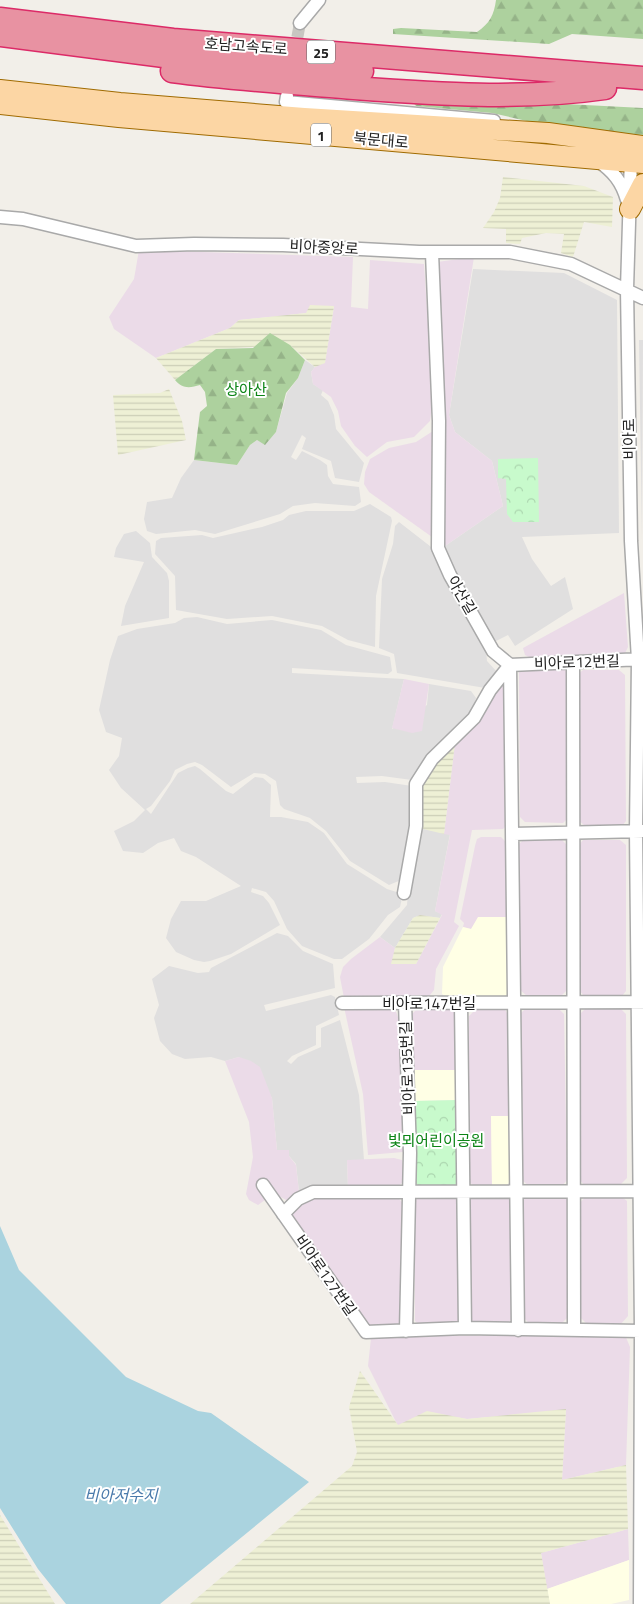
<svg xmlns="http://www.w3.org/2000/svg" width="643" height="1604" viewBox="0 0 643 1604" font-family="'Titillium Web','Noto Sans KR',sans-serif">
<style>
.residential{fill:#e0dfdf}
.industrial{fill:#ebdbe8}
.education{fill:#ffffe5}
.farmland{fill:url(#farmland-rules)}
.forest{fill:url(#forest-firs)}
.park{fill:url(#park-crowns)}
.water{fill:#aad3df}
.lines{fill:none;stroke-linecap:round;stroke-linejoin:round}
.street-tunnel{stroke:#c8c6c1;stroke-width:12;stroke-dasharray:12 6;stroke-linecap:butt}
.street-casing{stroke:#a9a9a9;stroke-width:15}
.primary-casing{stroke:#a06b00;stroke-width:22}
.highway-casing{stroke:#dc2a67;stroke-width:25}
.street{stroke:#fff;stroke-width:12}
.primary{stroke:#fcd6a4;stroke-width:20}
.highway{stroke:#e892a2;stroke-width:22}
.labels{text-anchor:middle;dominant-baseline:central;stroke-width:4;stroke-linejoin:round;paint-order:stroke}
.shield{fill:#fff;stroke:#646464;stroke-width:1}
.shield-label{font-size:14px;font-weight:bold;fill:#222}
.street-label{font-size:15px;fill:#222;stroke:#fff}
.park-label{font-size:15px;fill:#0c8416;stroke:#fff}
.water-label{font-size:16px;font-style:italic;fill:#4a7aab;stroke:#fff}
</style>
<defs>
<pattern id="farmland-rules" width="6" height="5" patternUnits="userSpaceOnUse" patternTransform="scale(1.25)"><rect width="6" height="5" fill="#eef0d5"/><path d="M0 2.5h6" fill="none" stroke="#ccceb7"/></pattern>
<pattern id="forest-firs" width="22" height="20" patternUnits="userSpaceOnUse" patternTransform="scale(1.25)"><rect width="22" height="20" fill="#add19e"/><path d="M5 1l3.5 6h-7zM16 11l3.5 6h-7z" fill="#95b388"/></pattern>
<pattern id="park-crowns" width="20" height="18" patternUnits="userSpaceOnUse" patternTransform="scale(1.25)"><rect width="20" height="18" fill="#c8facc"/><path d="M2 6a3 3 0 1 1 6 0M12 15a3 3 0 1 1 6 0" fill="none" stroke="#acd6af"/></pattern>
</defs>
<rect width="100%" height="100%" fill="#f2efe9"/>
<!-- residential -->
<path class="residential" d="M473,269L564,273L617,300L619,533L522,537L532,559L551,586L565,577L573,609L515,646L508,635L494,642L444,553L445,546L503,506L492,461L455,432L449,415Z
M639,340H643L642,540Z
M305,360L315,367L311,372L313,384L323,390L321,395L328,401L334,415L336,429L364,463L359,482L335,478L331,461L302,449L306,438L302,435L291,457L296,460L302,451L320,460L327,465L328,476L333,484L359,487L361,502L355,506L315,503L293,506L280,514L215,534L195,530L156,534L147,531L144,519L147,502L172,498L181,478L194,460L237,465L250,445L257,440L265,444L276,432L287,393L298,378Z
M370,504L391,517L392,521L376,596L375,647L348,640L322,626L272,616L227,619L176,610L175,576L155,554L156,541L161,538L202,535L213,538L262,527L283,520L289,515L306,511H354Z
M399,522L435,550L486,649L487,661L498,673L485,688L397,673L394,654L379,648L382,579L393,544L395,526Z
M136,531L150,543L152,557L167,573L169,581V618L121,626L125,606L144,562L114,557L116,548L124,534Z
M197,617L227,624L272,620L321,630L346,645L390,657L392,671L388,674L292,668V673L404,679L392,729L427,705L429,684L471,691L476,698L471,716L412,780L382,776L356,777L357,783L385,782L412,786L414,803L401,880L389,885L350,861L326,831L310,818L284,809L280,805L276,781L265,774L254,773L231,787L202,765L195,762L187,764L175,770L170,781L151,806L146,809L151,814L178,773L188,768L195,766L200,769L226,791L233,794L255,777L263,778L271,785L270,817H281L308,822L324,833L347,864L387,889L403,894L400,907L388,915L369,939L342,959H334L302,946L287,929L274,901L266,892L252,888L251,892L263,896L269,903L280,925L231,954L210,961L204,962L194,960L176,952L166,938L171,919L181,901H206L241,886L196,857L181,851L174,838L158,843L143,853L123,851L114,831L134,821L145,810L121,788L109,770L119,756L122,738L106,732L99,710L110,660L118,636L137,629L175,623L184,618Z
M419,828L450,834L435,911L442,914L440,918L420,915L413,918L395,948L380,937L407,905L409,877Z
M277,933L288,936L303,951L333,964L335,988L264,1005L266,1011L331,995L335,997L339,1015L316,1026V1045L292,1056L287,1061L291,1064L298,1057L321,1047V1028L340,1020L359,1095L364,1160H347L348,1188L313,1187L299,1192L296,1164L289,1156L277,1150L272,1098L239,1057L225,1061L211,1057L185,1059L172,1054L160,1041L154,1018L159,1005L152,979L169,966L198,973L209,972L211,968Z"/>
<!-- industrial -->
<path class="industrial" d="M139,250L353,257L351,307L368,309L370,260L424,264L433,401L430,421L414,437L387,442L367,457L355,446L341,426L338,411L331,397L313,384L311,372L315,367L325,362L334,307L307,313L239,320L230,328L156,358L114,329L109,317L134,279Z
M474,257L449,415L455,432L492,461L503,506L445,546L437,262Z
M433,431L432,537L369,492L364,484L365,472L370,459L389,448L416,442Z
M624,593L628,647L625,653L529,657L525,655L523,648Z
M525,667H561L567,672L568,818L563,823L525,822L520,817L519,672Z
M583,670H619L625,675L626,821L622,826L584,825L578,820L577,675Z
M506,678L509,823L503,829L472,830L454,922L459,926L436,969L434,990L426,1000L344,998L340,977L343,967L351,959L380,937L395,948L392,964H416L442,915L435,911L450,835L444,834L455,743L476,724Z
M404,679L429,684L422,731L412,733L392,728Z
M481,837H501L509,845V917L471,929L463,927L464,923L460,919L475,846L477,839Z
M559,837L566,844L567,990L561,996H527L519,989V844L525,838Z
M583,840H620L626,845V991L622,996H584L579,990L578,846Z
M394,1006L399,1020L406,1148L403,1152L368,1155L363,1094L344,1007Z
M451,1007L457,1015L458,1070H412L411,1015L418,1008Z
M504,1008L510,1018L511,1116H491L492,1187H476L469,1182V1016L476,1009Z
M526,1008H558L564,1014L567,1180L562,1186H529L523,1181L521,1013Z
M585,1009H621L626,1014L627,1178L619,1186H585L579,1179L577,1017Z
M239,1057L251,1061L260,1067L272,1098L277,1150H289V1156L296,1165L299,1192L288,1201L259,1185L257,1187L265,1200L258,1205L249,1200L246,1194L253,1157L249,1122L225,1061Z
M394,1158L402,1160L403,1167V1182L396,1188H348L347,1160Z
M473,1196H509L514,1200L515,1315L507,1324H475L470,1319L468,1201Z
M527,1196H564L569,1200L570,1315L562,1323L530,1324L523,1317L522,1202Z
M585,1197H622L627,1201L628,1316L620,1325H588L581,1318L580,1203Z
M418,1198H455L460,1202L461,1317L453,1326H421L415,1321L414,1203Z
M309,1199H399L404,1204L402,1323L397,1327L365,1326L291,1215Z
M625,1335L630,1347L626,1465L562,1480L566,1410L467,1419L427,1412L398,1426L368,1366L371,1338L396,1336Z
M628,1529L629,1560L547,1589L541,1553Z"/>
<!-- education -->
<path class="education" d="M478,917H509L510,992L502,998H448L442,994L443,967L463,927L471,929Z
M412,1070H458V1100L412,1101Z
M491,1116H511V1180L506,1186L492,1187Z
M629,1560V1600L611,1604H550L547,1589Z"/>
<!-- farmland -->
<path class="farmland" d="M503,177L584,186L613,197L612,227L584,222L573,257L561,253L564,234L546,233L522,238L520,244L506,243V229L483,228L494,212L500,198Z
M310,305L334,306L325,363L315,367L290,345L216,349L175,380L156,358L230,328L239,320L306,313Z
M169,389L182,421L186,440L118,455L113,395L160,393Z
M455,743L444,834L419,828L420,786L435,760Z
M420,915L440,918L416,964H391L395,948L413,918Z
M360,1371L398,1425L427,1411L467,1419L566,1409L562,1480L626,1465L628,1529L541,1553L550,1604H190L352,1466L357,1452L349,1407Z
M0,1515L55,1604H0Z"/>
<!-- forest -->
<path class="forest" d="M496,0H643V39L572,34L549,44L393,34V29L401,28L477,32C490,23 494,15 496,0Z
M469,99L643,108V140L571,131L492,113L416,106L411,100Z
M270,333L290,345L305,360L298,378L286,393L276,432L265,445L257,440L250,445L237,465L194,460L200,412L207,406L205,392L200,385C190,388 182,389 175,380L216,349L253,348Z"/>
<!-- park -->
<path class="park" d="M538,458L539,522H513L507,514L506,479L498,478V459Z
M458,1100L459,1180L453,1187H420L413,1180L412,1101Z"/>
<!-- water -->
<path class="water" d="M0,1226L19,1270L126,1377L198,1411L211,1413L309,1482L160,1604H66L38,1569L0,1508Z"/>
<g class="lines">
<!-- street-tunnel -->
<path class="street-tunnel" d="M294,55L300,23"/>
<!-- street casing -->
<g class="street-casing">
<path id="street" d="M300,23L319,0
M287,96L286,102L494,121
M631,157L627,289L631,541L638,660L636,831L641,1331L640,1604
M598,161C613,171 622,182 627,200
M0,217L23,219L136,246L194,244L283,245L419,252H510L571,264L643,298
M432,253L439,421L438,548L450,575L493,651L510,665
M573,663L574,1330
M510,665L518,1330
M510,665L643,659
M513,834L643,831
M404,893L416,826V784L432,759L474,718L490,690L510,665
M342,1003L643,1002
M405,1003L410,1153L406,1331
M461,1003L465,1328
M263,1185L366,1332L465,1328L641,1331
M283,1214L298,1199L313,1192L643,1191"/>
</g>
<!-- primary casing -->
<g class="primary-casing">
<path id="primary" d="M0,90L120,103L304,118L548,133L643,146
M0,104L119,117L643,163
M630,209L643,184"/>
</g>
<!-- highway casing -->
<g class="highway-casing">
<path id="highway" d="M0,19L173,40L643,78
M0,35L164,56L362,71
M172,71C233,79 293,83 354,88C437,94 522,100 605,88"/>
</g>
<!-- street -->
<use href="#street" class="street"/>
<!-- primary -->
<use href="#primary" class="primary"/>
<!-- highway -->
<use href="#highway" class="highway"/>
</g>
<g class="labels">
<!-- shield labels -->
<g class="shield">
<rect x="307" y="40.5" width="28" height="23" rx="4"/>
<rect x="311" y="123.5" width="20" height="23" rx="4"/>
</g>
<g class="shield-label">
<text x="321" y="52">25</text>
<text x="321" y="135">1</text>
</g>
<!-- street labels -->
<g class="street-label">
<text transform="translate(246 46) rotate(4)">호남고속도로</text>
<text transform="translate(381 140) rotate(5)">북문대로</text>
<text transform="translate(324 247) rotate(3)">비아중앙로</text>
<text transform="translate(629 439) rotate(-91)">비아로</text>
<text transform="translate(462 595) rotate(60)">아산길</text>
<text transform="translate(577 662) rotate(-2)">비아로12번길</text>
<text x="429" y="1003">비아로147번길</text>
<text transform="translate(407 1068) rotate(-92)">비아로135번길</text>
<text transform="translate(326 1275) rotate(55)">비아로127번길</text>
</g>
<!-- park labels -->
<g class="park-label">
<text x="246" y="389">상아산</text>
<text x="436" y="1140">빛뫼어린이공원</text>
</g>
<!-- water labels -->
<g class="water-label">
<text x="121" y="1495">비아저수지</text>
</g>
</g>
</svg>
